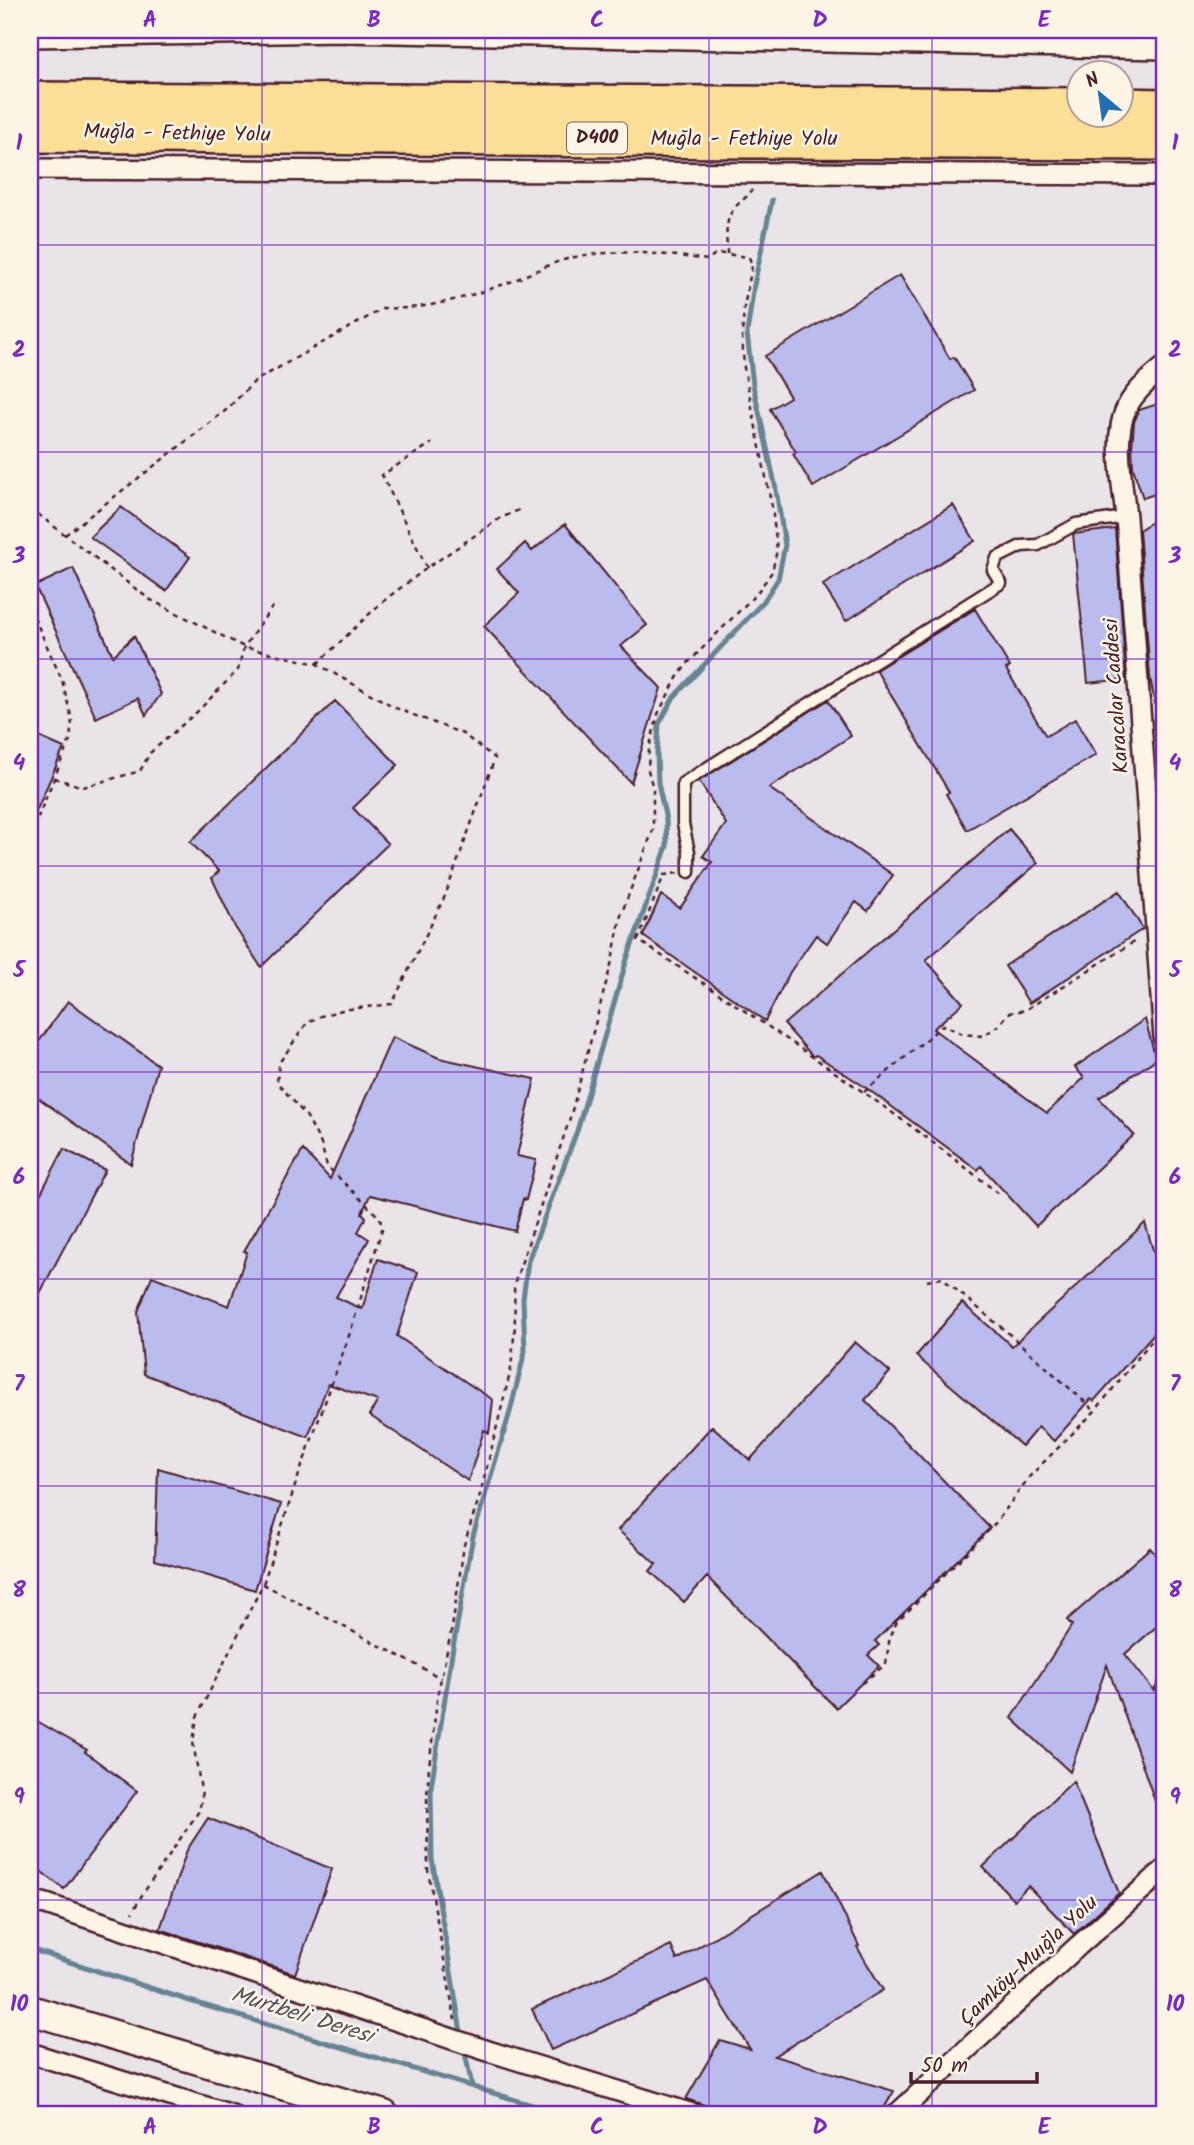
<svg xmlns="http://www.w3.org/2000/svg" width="1194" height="2145" viewBox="0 0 1194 2145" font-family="Kalam,sans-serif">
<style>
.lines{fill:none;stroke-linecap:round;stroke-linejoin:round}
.stream{stroke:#668491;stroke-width:5}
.building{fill:#babcee;stroke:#4a1f2b;stroke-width:2}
.lane-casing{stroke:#4a1f2b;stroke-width:15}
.street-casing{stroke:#4a1f2b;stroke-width:24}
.secondary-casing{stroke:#4a1f2b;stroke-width:33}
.highway-casing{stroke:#4a1f2b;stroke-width:42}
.path{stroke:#4a1f2b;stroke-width:2.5;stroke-dasharray:5 5;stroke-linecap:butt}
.lane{stroke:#fcf5e5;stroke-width:10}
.street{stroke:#fcf5e5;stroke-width:19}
.secondary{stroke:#fcf5e5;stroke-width:28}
.highway{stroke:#fbdf96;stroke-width:37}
.grid{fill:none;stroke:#7b2cbf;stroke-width:2;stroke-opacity:0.55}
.labels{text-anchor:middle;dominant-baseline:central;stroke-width:5;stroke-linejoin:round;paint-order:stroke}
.shield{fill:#fcf5e5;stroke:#7f5f63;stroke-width:2}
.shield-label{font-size:19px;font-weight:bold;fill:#4a1f2b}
.street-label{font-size:21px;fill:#4a1f2b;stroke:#fcf5e5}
.water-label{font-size:23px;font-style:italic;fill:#58515e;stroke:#fcf5e5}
.neatline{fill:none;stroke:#7b2cbf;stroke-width:2.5}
.grid-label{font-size:23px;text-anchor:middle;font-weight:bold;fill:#7b2cbf}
</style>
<rect width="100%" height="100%" fill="#e8e4e8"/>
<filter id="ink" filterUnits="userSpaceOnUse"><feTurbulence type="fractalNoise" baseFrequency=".0143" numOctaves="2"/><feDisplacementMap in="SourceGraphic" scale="14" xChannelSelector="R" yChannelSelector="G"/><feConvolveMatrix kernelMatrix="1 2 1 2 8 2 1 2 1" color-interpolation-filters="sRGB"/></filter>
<g filter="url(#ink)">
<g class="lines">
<!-- stream -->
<path class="stream" d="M30,1949L190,2001L565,2115
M462,2038L432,1859L431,1787L452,1653L473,1536L510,1412L525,1351L523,1299L528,1261L577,1131L626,962L667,846L666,820L658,783L657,754L659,724L674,697L763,602L778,579L785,545L775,484L753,385L747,333L754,285L772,200
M464,2048L472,2086"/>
</g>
<!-- building -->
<path class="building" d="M900,275L950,359L954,357L974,390L813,487L793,454L796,452L770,409L790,397L765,356Z
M1164,402V491L1143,498L1133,468L1132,447L1134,422L1139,410Z
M953,505L975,541L846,621L823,585Z
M121,507L190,557L166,591L90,537Z
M1164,514V710H1156L1150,677L1139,530Z
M565,524L647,625L621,646L661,688L631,783L484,626L519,593L497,569L525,543L532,551Z
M1115,529L1126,679L1088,683L1073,534Z
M73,568L113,656L134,636L161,694L146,715L138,698L96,718L35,586Z
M975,609L1010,667L1006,669L1046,736L1075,719L1096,755L967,830L946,794L949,792L876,670Z
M828,700L851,736L769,788L893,875L868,911L856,902L827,943L816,935L790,972L765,1021L643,936L661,895L680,908L712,862L703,856L726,824L699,781Z
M335,701L398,765L353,808L388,844L261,967L235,927L212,878L219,871L190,842Z
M30,733L64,748L30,825Z
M1009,829L1038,863L926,960L963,1003L933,1029L1047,1113L1084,1078L1075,1067L1145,1019L1156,1059L1099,1098L1134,1135L1036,1226L981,1166L978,1170L865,1087L816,1055L813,1057L784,1024Z
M1119,891L1143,929L1029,1003L1005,966Z
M68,1001L158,1065L131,1164L30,1092V1054Z
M392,1037L439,1058L535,1079L517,1156L536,1160L526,1200L523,1199L515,1231L370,1195L362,1213L366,1217L358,1232L369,1239L336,1297L362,1309L378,1259L418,1272L397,1336L493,1400L489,1433L484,1430L468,1481L369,1415L378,1401L328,1384L308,1437L144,1374L138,1312L152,1276L229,1306L247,1252L244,1251L303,1150L330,1179Z
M64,1149L105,1170L30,1312V1214Z
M1145,1223L1164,1287V1322L1094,1401L1091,1399L1054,1441L1038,1427L1022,1446L916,1356L962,1303L1012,1346Z
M855,1342L890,1372L865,1400L990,1528L875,1641L879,1645L868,1655L879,1666L836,1708L707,1577L684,1602L650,1571L656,1564L618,1530L712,1426L750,1460Z
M158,1468L281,1504L255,1590L155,1560Z
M1150,1548L1164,1564V1620L1125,1654L1154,1691L1164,1670V1820L1162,1821L1107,1665L1070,1772L1012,1718L1072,1625L1067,1620Z
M30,1717L87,1750L85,1752L137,1791L64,1889L30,1863Z
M1073,1781L1119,1893L1074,1934L1028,1886L1014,1900L983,1867Z
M208,1818L332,1869L295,1974L160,1929L187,1850Z
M823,1871L859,1946L857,1947L883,1990L774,2056L894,2091L880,2115H736L686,2099L720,2040L750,2049L707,1980L551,2050L532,2009L671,1946L677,1960Z"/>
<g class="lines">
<!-- lane casing -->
<g class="lane-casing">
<path id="lane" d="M689,872V852L683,824V783L1001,583L993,570L997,558L1021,546L1038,545L1076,524L1126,517"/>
</g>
<!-- street casing -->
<g class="street-casing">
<path id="street" d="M30,37L345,32L1164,49
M30,169L1164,175
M1164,367C1150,379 1135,391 1127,407C1112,436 1123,486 1126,517L1164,1038
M30,1905L43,1903L488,2051L696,2115
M30,2053L232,2115
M896,2115L1078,1946L1164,1870"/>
</g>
<!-- secondary casing -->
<g class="secondary-casing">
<path id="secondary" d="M30,2010L384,2115"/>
</g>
<!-- highway casing -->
<g class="highway-casing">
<path id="highway" d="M30,101L1078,107
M1120,107L1164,108
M30,133L748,139L1164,141"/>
</g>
<!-- path -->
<path class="path" d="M727,254C727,240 724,222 733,210C738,202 745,200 752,190
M30,508L149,599L244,647L317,664L398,709L463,734L495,758L445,896L392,1004L342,1010L321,1016L307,1023L279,1063L277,1082L307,1117L321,1144L327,1166L380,1218L382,1229L351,1330L296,1483L263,1584L197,1717L193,1742L202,1796L199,1811L142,1895L132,1913
M65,535L225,411L255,381L384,308C425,311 471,296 510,282C533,273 555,260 580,256C621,249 667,254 708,260L716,253L749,257L752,266L744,307L742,336L744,368L772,507L777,550L772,572L756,594L687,664L677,678L658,714L649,749L648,770L653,789V830L621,915L612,961L570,1118L514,1285L515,1326L511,1369L480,1495L464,1545L452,1628L438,1692L429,1767L427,1796L428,1870L455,2020
M427,568L382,475L432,443
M30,608L62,680L72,720L70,740L30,836
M317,664L382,602L427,568L499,519L519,510
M54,778L83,787L140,771L150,753L198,711L238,670L244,647L273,606
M678,873L664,875L638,940C760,1021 885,1102 999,1194
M864,1092L943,1025L963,1034L983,1036L998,1026L1009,1013L1025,1010L1137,940
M30,1159V1160
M927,1281L942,1278L1008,1333L1095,1411
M263,1584L441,1678
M862,1683L886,1664L890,1635L897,1622L995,1524L1030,1476L1095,1411L1164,1325"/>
<!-- lane -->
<use href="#lane" class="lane"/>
<!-- street -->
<use href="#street" class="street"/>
<!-- secondary -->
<use href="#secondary" class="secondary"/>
<!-- highway -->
<use href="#highway" class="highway"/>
</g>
</g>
<!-- grid -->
<path class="grid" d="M262,30V2115M485,30V2115M709,30V2115M932,30V2115M30,245H1164M30,452H1164M30,659H1164M30,866H1164M30,1072H1164M30,1279H1164M30,1486H1164M30,1693H1164M30,1900H1164"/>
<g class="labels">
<!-- shield labels -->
<rect class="shield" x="567" y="122.5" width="60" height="31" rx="5"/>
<g class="shield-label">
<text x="597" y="138">D400</text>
</g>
<!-- street labels -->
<g class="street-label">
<text transform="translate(177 134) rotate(1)">Muğla - Fethiye Yolu</text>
<text x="744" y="139">Muğla - Fethiye Yolu</text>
<text transform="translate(1117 696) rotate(-94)">Karacalar Caddesi</text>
<text transform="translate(1029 1961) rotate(-43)">Çamköy-Muığla Yolu</text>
</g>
<!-- water labels -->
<g class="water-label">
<text transform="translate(302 2016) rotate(17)">Murtbeli Deresi</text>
</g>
</g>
<!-- margin -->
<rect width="1194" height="2145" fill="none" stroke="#fcf5e5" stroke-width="77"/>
<!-- north arrow -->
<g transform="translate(1100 94) rotate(331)"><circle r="33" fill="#fcf5e5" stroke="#b59f9b" stroke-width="2"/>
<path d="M0-5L12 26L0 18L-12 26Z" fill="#1f6fb2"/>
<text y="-10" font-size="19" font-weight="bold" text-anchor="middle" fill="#4a1f2b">N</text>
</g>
<!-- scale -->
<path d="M911 2072v10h126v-10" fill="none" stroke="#4a1f2b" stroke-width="3.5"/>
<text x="921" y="2072" font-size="21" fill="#4a1f2b" stroke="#fcf5e5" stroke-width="5" paint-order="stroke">50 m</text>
<rect x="38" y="38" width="1118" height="2068" class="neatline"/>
<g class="grid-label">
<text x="150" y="27">A</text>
<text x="374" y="27">B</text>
<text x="597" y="27">C</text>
<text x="820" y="27">D</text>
<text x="1044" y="27">E</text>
<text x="19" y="150">1</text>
<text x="1175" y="150">1</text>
<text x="19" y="357">2</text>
<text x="1175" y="357">2</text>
<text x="19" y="563">3</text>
<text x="1175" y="563">3</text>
<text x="19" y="770">4</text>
<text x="1175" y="770">4</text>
<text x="19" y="977">5</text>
<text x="1175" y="977">5</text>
<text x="19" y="1184">6</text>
<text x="1175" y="1184">6</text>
<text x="19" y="1391">7</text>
<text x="1175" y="1391">7</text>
<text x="19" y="1597">8</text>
<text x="1175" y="1597">8</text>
<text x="19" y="1804">9</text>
<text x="1175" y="1804">9</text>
<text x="19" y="2011">10</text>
<text x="1175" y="2011">10</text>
<text x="150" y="2134">A</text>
<text x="374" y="2134">B</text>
<text x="597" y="2134">C</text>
<text x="820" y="2134">D</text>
<text x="1044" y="2134">E</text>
</g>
</svg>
